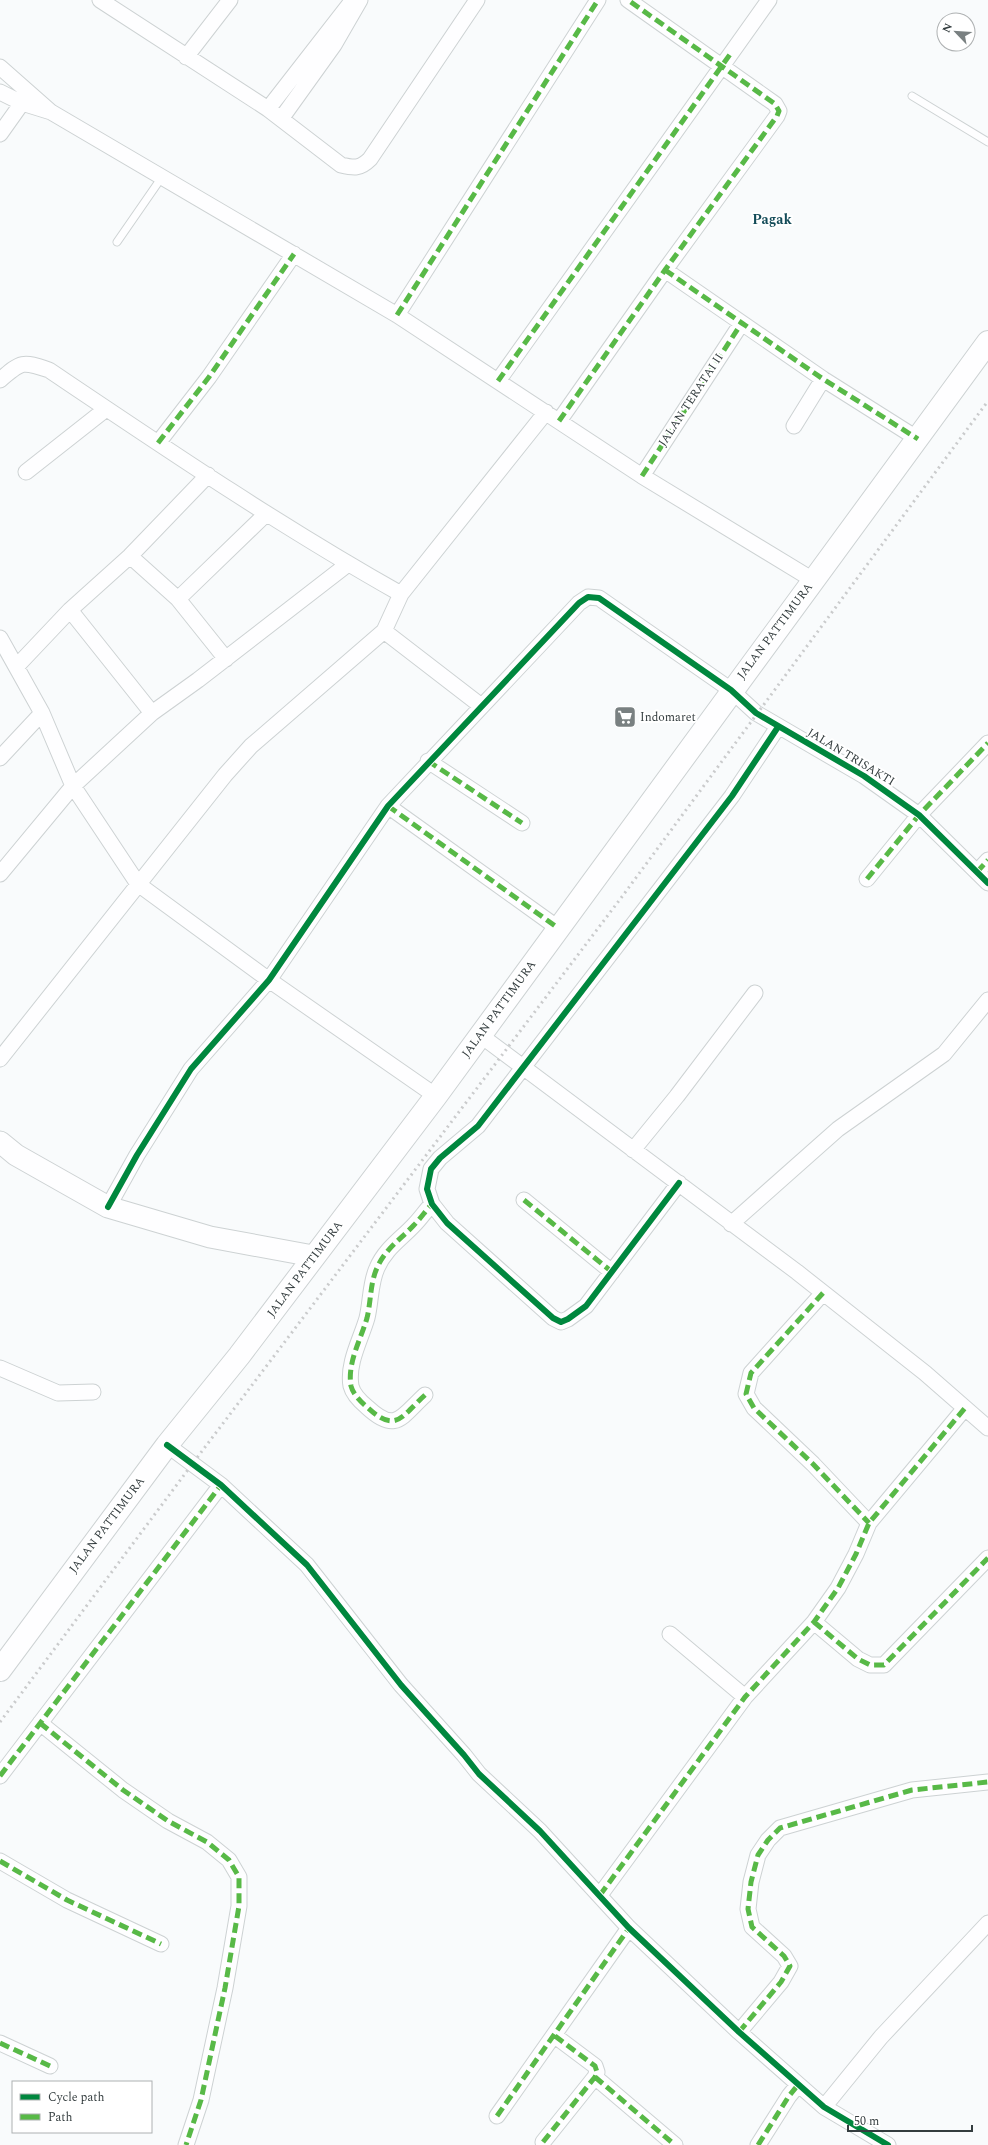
<svg xmlns="http://www.w3.org/2000/svg" width="988" height="2145" viewBox="0 0 988 2145" font-family="Spectral,serif">
<style>
.lines{fill:none;stroke-linecap:round;stroke-linejoin:round}
.lane-casing{stroke:#cdd2d3;stroke-width:9}
.street-casing{stroke:#cdd2d3;stroke-width:17}
.secondary-casing{stroke:#cdd2d3;stroke-width:23}
.highway-casing{stroke:#cdd2d3;stroke-width:24}
.lane{stroke:#fefeff;stroke-width:7}
.street{stroke:#fefeff;stroke-width:15}
.secondary{stroke:#fefeff;stroke-width:21}
.highway{stroke:#fefeff;stroke-width:22}
.rail{stroke:#cacbcc;stroke-width:3;stroke-dasharray:2 4;stroke-linecap:butt}
.quiet{stroke:#58b947;stroke-width:5;stroke-dasharray:10 5;stroke-linecap:butt}
.cycleway-casing{stroke:#fff;stroke-width:8}
.cycleway{stroke:#00873e;stroke-width:6}
.labels{text-anchor:middle;dominant-baseline:central;stroke-width:4;stroke-linejoin:round;paint-order:stroke}
.street-label{font-size:12px;fill:#343d3f;stroke:#fff}
.poi-label{font-size:12px;fill:#343d3f;stroke:#fff;text-anchor:start}
.quarter-label{font-size:14px;font-weight:bold;fill:#134b58;stroke:#fff}
</style>
<rect width="100%" height="100%" fill="#f9fbfc"/>
<g class="lines">
<!-- lane casing -->
<g class="lane-casing">
<path id="lane" d="M912,96L988,142
M117,242L162,177"/>
</g>
<!-- street casing -->
<g class="street-casing">
<path id="street" d="M100,0L268,109L341,165C354,168 360,169 370,159L477,0
M186,57L230,0
M0,67L51,112L22,103L0,92
M268,109L352,1
M51,112L397,315L642,476L813,580
M281,119L334,45L360,0
M0,134L27,96
M665,270L823,379L918,439
M397,315L598,0
M0,380C22,361 22,361 49,370C165,448 280,526 401,594
M498,381L769,0
M559,421L665,270L777,116L779,111L775,104L628,0
M794,426L823,379
M158,443L209,377L294,254
M26,472L106,409
M642,476L741,324
M130,556L178,599L226,659
M178,599L266,514
M70,610L152,713
M384,631L480,705
M0,638L42,713L73,786L138,884L269,980L436,1096
M17,666L70,610L130,556L208,475
M0,758L42,713
M428,761L522,823
M388,806L558,928
M977,872L988,860
M0,874L73,786L152,713L198,680L348,564
M867,879L919,815L988,743
M480,1035L797,1272L925,1373L988,1428
M0,1059L225,775L251,746L384,631L401,594L546,412
M633,1150L677,1096L755,993
M679,1183L586,1306L568,1319L561,1322L553,1318L447,1223L432,1204L427,1189L431,1169L440,1158L478,1126L732,796L778,727
M524,1200L612,1272
M108,1207L137,1155L191,1069L269,980L388,806L579,603L588,597L599,598L731,690L756,713L864,776L919,815L988,883
M731,1224L838,1129L944,1054L988,1000
M823,1293L751,1373L746,1394L754,1408L813,1464L869,1523
M0,1368L58,1393L93,1392
M425,1395C401,1417 396,1434 367,1407C361,1402 353,1394 351,1386C347,1363 361,1339 367,1318C371,1302 370,1283 377,1268C385,1249 401,1239 414,1225C421,1218 426,1210 432,1204
M167,1445L221,1485L307,1565L401,1685L464,1755L479,1774L540,1831L629,1928L739,2032L824,2107L888,2145
M814,1622L858,1659L870,1665H884L988,1558
M670,1634L745,1697
M40,1723L123,1790L168,1821L207,1842L229,1860L239,1877V1906L225,1988L201,2100L186,2145
M0,1776L221,1485
M0,1861L67,1900L161,1944
M600,1895L745,1697L814,1622L838,1588L856,1554L869,1523L965,1408
M739,2032L781,1982L790,1966L784,1956L752,1927L748,1909L751,1882L758,1855L768,1840L780,1828L912,1790L988,1782
M0,2043L50,2066
M595,2077L675,2145
M824,2107L881,2037L988,1923
M497,2116L629,1928
M543,2142L595,2077L597,2072L595,2066L555,2036
M758,2145L789,2096L798,2085"/>
</g>
<!-- secondary casing -->
<g class="secondary-casing">
<path id="secondary" d="M0,1142L16,1155L108,1207L210,1237L313,1256"/>
</g>
<!-- highway casing -->
<g class="highway-casing">
<path id="highway" d="M0,1670L167,1445L239,1356L436,1096L988,342"/>
</g>
<!-- lane -->
<use href="#lane" class="lane"/>
<!-- street -->
<use href="#street" class="street"/>
<!-- secondary -->
<use href="#secondary" class="secondary"/>
<!-- highway -->
<use href="#highway" class="highway"/>
<!-- rail -->
<path class="rail" d="M0,1722L193,1463L621,898L988,401"/>
<!-- quiet -->
<path class="quiet" d="M665,270L823,379L918,439
M397,315L598,0
M498,381L731,53
M559,421L665,270L777,116L779,111L775,104L628,0
M158,443L209,377L294,254
M642,476L741,324
M428,761L522,823
M388,806L558,928
M977,872L988,860
M867,879L919,815L988,743
M524,1200L612,1272
M823,1293L751,1373L746,1394L754,1408L813,1464L869,1523
M425,1395C401,1417 396,1434 367,1407C361,1402 353,1394 351,1386C347,1363 361,1339 367,1318C371,1302 370,1283 377,1268C385,1249 401,1239 414,1225C421,1218 426,1210 432,1204
M814,1622L858,1659L870,1665H884L988,1558
M40,1723L123,1790L168,1821L207,1842L229,1860L239,1877V1906L225,1988L201,2100L186,2145
M0,1776L221,1485
M0,1861L67,1900L161,1944
M600,1895L745,1697L814,1622L838,1588L856,1554L869,1523L965,1408
M739,2032L781,1982L790,1966L784,1956L752,1927L748,1909L751,1882L758,1855L768,1840L780,1828L912,1790L988,1782
M0,2043L50,2066
M595,2077L675,2145
M497,2116L629,1928
M543,2142L595,2077L597,2072L595,2066L555,2036
M758,2145L789,2096L798,2085"/>
<!-- cycleway casing -->
<g class="cycleway-casing">
<path id="cycleway" d="M679,1183L586,1306L568,1319L561,1322L553,1318L447,1223L432,1204L427,1189L431,1169L440,1158L478,1126L732,796L778,727
M108,1207L137,1155L191,1069L269,980L388,806L579,603L588,597L599,598L731,690L756,713L864,776L919,815L988,883
M167,1445L221,1485L307,1565L401,1685L464,1755L479,1774L540,1831L629,1928L739,2032L824,2107L888,2145"/>
</g>
<!-- cycleway -->
<use href="#cycleway" class="cycleway"/>
</g>
<!-- icons -->
<defs>
<g id="supermarket-square" transform="scale(1.15)"><rect x="-9" y="-9" width="18" height="18" rx="4" fill="#798081" stroke="#fff"/><path d="M-6-5.5h2.5l.6 2H6L4.5 2H-2.5L-4.4-4H-6ZM-1.5 3.2a1.3 1.3 0 1 0 .1 0ZM3 3.2a1.3 1.3 0 1 0 .1 0Z" fill="#fff"/></g>
</defs>
<g fill-rule="evenodd">
<use href="#supermarket-square" x="625" y="717"/>
</g>
<g class="labels">
<!-- street labels -->
<g class="street-label">
<text transform="translate(691 400) rotate(-57)">JALAN TERATAI II</text>
<text transform="translate(775 631) rotate(-53)">JALAN PATTIMURA</text>
<text transform="translate(851 757) rotate(31)">JALAN TRISAKTI</text>
<text transform="translate(499 1009) rotate(-54)">JALAN PATTIMURA</text>
<text transform="translate(305 1269) rotate(-53)">JALAN PATTIMURA</text>
<text transform="translate(107 1525) rotate(-53)">JALAN PATTIMURA</text>
</g>
<!-- poi labels -->
<g class="poi-label">
<text x="640" y="717">Indomaret</text>
</g>
<!-- quarter labels -->
<g class="quarter-label">
<text x="772" y="219">Pagak</text>
</g>
</g>
<!-- legend -->
<rect x="12" y="2081" width="140" height="52" fill="#ffffff" stroke="#aeb1b2"/>
<rect x="20" y="2094" width="20" height="6" fill="#00873e" stroke="#aeb1b2"/>
<text x="48" y="2101" font-size="12" fill="#343d3f">Cycle path</text>
<rect x="20" y="2114" width="20" height="6" fill="#58b947" stroke="#aeb1b2"/>
<text x="48" y="2121" font-size="12" fill="#343d3f">Path</text>
<!-- north arrow -->
<g transform="translate(956 32) rotate(295)"><circle r="19" fill="#ffffff" stroke="#aeb1b2"/>
<path d="M0-3L7 15L0 10L-7 15Z" fill="#798081"/>
<text y="-6" font-size="11" font-weight="bold" text-anchor="middle" fill="#343d3f">N</text>
</g>
<!-- scale -->
<path d="M848 2125v6h124v-6" fill="none" stroke="#343d3f" stroke-width="2"/>
<text x="854" y="2125" font-size="12" fill="#343d3f" stroke="#ffffff" stroke-width="3" paint-order="stroke">50 m</text>
</svg>
